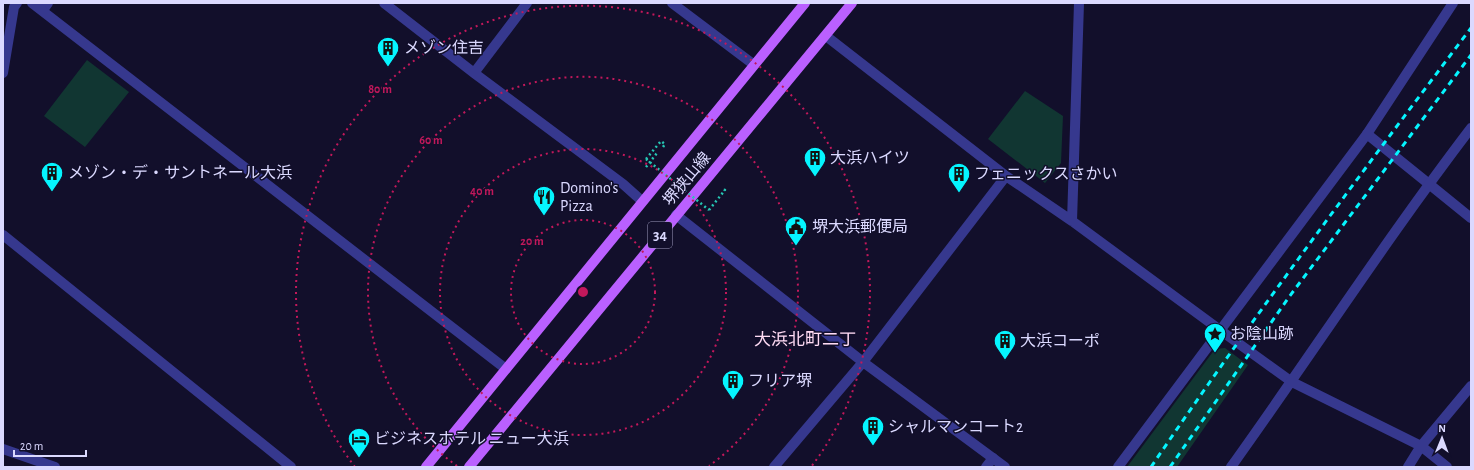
<svg xmlns="http://www.w3.org/2000/svg" width="1474" height="470" viewBox="0 0 1474 470" font-family="'Alegreya Sans','Noto Sans JP',sans-serif">
<style>
.green{fill:#113632}
.lines{fill:none;stroke-linecap:round;stroke-linejoin:round}
.path{stroke:#26c6b3;stroke-width:2.5;stroke-dasharray:2 3;stroke-linecap:butt}
.service{stroke:#36388e;stroke-width:10}
.pedestrian{stroke:#36388e;stroke-width:10}
.minor{stroke:#36388e;stroke-width:10}
.tertiary{stroke:#36388e;stroke-width:10}
.primary{stroke:#ba60ff;stroke-width:10}
.rail{stroke:#05f5ff;stroke-width:3;stroke-dasharray:6 5;stroke-linecap:butt}
.path-bridge{stroke:#26c6b3;stroke-width:2.5;stroke-dasharray:2 3;stroke-linecap:butt}
.ring{fill:none;stroke:#c2185b;stroke-width:2;stroke-dasharray:2 4}
.labels{text-anchor:middle;dominant-baseline:central;stroke-width:3;stroke-linejoin:round;paint-order:stroke}
.shield{fill:#120f2b;stroke:#9f9cbf;stroke-width:1}
.shield-label{font-size:15px;font-weight:bold;fill:#dbd9ff}
.poi-label{font-size:16px;fill:#dbd9ff;stroke:#120f2b;text-anchor:start}
.street-label{font-size:16px;fill:#dbd9ff;stroke:#120f2b}
.neighbourhood-label{font-size:17px;fill:#ffdbf4;stroke:#120f2b}
.centre{fill:#c2185b;stroke:#120f2b;stroke-width:2}
.ring-label{font-size:12px;text-anchor:middle;font-weight:bold;fill:#c2185b;stroke:#120f2b;stroke-width:3;stroke-linejoin:round;paint-order:stroke}
</style>
<rect width="100%" height="100%" fill="#120f2b"/>
<!-- green -->
<path class="green" d="M87,60L129,92L85,147L44,116Z
M1025,91L1063,116L1061,163L1045,183L988,139Z
M1225,348L1248,365L1177,467H1127L1215,349Z"/>
<g class="lines">
<!-- path -->
<path class="path" d="M646,159L661,141L665,144L663,147
M646,167L657,153
M709,210L725,190L721,189"/>
<!-- service -->
<path class="service" d="M43,10L48,3
M986,467L993,458"/>
<!-- pedestrian -->
<path class="pedestrian" d="M1367,134L1429,184
M1220,330L1292,382"/>
<!-- minor -->
<path class="minor" d="M32,3L506,369
M384,3L474,73L623,184L642,201
M672,3L753,64
M826,36L1006,176L1072,221L1220,330
M3,73L14,7L17,3
M474,73L527,3
M1429,184L1471,218
M676,215L863,362L1005,467
M1072,221L1079,3
M3,235L291,467
M1292,382L1421,446L1447,467
M774,467L863,362L1006,176
M1118,467L1367,134L1453,3
M1231,467C1312,354 1387,238 1471,128
M1408,467L1421,446L1471,386"/>
<!-- tertiary -->
<path class="tertiary" d="M3,449L55,467"/>
<!-- primary -->
<path class="primary" d="M426,467L805,3
M469,467L852,3"/>
<!-- rail -->
<path class="rail" d="M1151,467C1253,317 1362,172 1471,28
M1170,467L1289,297L1471,55"/>
<!-- path-bridge -->
<path class="path-bridge" d="M646,159L709,210"/>
</g>
<!-- distance rings -->
<g class="ring">
<circle cx="583" cy="292" r="72"/>
<circle cx="583" cy="292" r="143"/>
<path d="M457 466A215 215 0 1 1 709 466"/>
<path d="M355 467A287 287 0 1 1 811 467"/>
</g>
<!-- icons -->
<defs>
<g id="building-pin" transform="scale(1.15)"><path d="M0 17L-7.5 6A9.5 9.5 0 1 1 7.5 6Z" fill="#05f5ff" stroke="#120f2b"/><path d="M-4-6H4V6H1V3H-1V6H-4ZM-2.5-4.3h1.7v1.8h-1.7ZM.8-4.3h1.7v1.8H.8ZM-2.5-1h1.7V.8h-1.7ZM.8-1h1.7V.8H.8Z" fill="#111"/></g>
<g id="restaurant-pin" transform="scale(1.15)"><path d="M0 17L-7.5 6A9.5 9.5 0 1 1 7.5 6Z" fill="#05f5ff" stroke="#120f2b"/><path d="M-5-6h1v4h1v-4h1v4h1v-4h1v5L-1.5 .5V6h-2V.5L-5-1ZM5-6V6H3V1.5H1.5Q1.5-4 5-6Z" fill="#111"/></g>
<g id="civic-pin" transform="scale(1.15)"><path d="M0 17L-7.5 6A9.5 9.5 0 1 1 7.5 6Z" fill="#05f5ff" stroke="#120f2b"/><path d="M-.6-6.5H3V-4.5H.6V-3L4-1V1h2V6H-6V1h2V-1L-.6-3ZM-1.2 2.5V6h2.4V2.5Z" fill="#111"/></g>
<g id="sight-pin" transform="scale(1.15)"><path d="M0 17L-7.5 6A9.5 9.5 0 1 1 7.5 6Z" fill="#05f5ff" stroke="#120f2b"/><path d="M0-6L1.8-2.2L6-1.7L2.9 1.2L3.7 5.4L0 3.3L-3.7 5.4L-2.9 1.2L-6-1.7L-1.8-2.2Z" fill="#111"/></g>
<g id="hotel-pin" transform="scale(1.15)"><path d="M0 17L-7.5 6A9.5 9.5 0 1 1 7.5 6Z" fill="#05f5ff" stroke="#120f2b"/><path d="M-6-4.5h1.5V1H6V5H4.5V3h-9V5H-6ZM-4 0a1.8 1.8 0 1 1 3.6 0ZM.5 0V-2.5h3Q6-2.5 6 0Z" fill="#111"/></g>
</defs>
<g fill-rule="evenodd">
<use href="#building-pin" x="388" y="48"/>
<use href="#building-pin" x="815" y="158"/>
<use href="#building-pin" x="52" y="173"/>
<use href="#building-pin" x="959" y="174"/>
<use href="#restaurant-pin" x="544" y="197"/>
<use href="#civic-pin" x="796" y="227"/>
<use href="#sight-pin" x="1215" y="334"/>
<use href="#building-pin" x="1005" y="341"/>
<use href="#building-pin" x="733" y="381"/>
<use href="#building-pin" x="873" y="427"/>
<use href="#hotel-pin" x="359" y="439"/>
</g>
<g class="labels">
<!-- shield labels -->
<rect class="shield" x="648" y="222" width="24" height="26" rx="3"/>
<g class="shield-label">
<text x="660" y="235">34</text>
</g>
<!-- poi labels -->
<g class="poi-label">
<text x="404" y="48">メゾン住吉</text>
<text x="830" y="158">大浜ハイツ</text>
<text x="68" y="173">メゾン・デ・サントネール大浜</text>
<text x="974" y="174">フェニックスさかい</text>
<text x="560" y="188">Domino's<tspan x="560" dy="18">Pizza</tspan></text>
<text x="812" y="227">堺大浜郵便局</text>
<text x="1230" y="334">お陰山跡</text>
<text x="1020" y="341">大浜コーポ</text>
<text x="748" y="381">フリア堺</text>
<text x="888" y="427">シャルマンコート2</text>
<text x="374" y="439">ビジネスホテル ニュー大浜</text>
</g>
<!-- street labels -->
<g class="street-label">
<text transform="translate(687 179) rotate(-50)">堺狭山線</text>
</g>
<!-- neighbourhood labels -->
<g class="neighbourhood-label">
<text x="805" y="339">大浜北町二丁</text>
</g>
</g>
<circle cx="583" cy="292" r="6" class="centre"/>
<g class="ring-label">
<text x="380" y="93">80 m</text>
<text x="431" y="144">60 m</text>
<text x="482" y="195">40 m</text>
<text x="532" y="245">20 m</text>
</g>
<!-- border -->
<rect width="1474" height="470" fill="none" stroke="#dbd9ff" stroke-width="8"/>
<!-- north arrow -->
<g transform="translate(1442 438) rotate(1)" stroke="#120f2b" stroke-width="3" paint-order="stroke">
<path d="M0-3L7 15L0 10L-7 15Z" fill="#dbd9ff"/>
<text y="-6" font-size="11" font-weight="bold" text-anchor="middle" fill="#dbd9ff">N</text>
</g>
<!-- scale -->
<path d="M14 450v6h72v-6" fill="none" stroke="#dbd9ff" stroke-width="2"/>
<text x="20" y="450" font-size="12" fill="#dbd9ff" stroke="#120f2b" stroke-width="3" paint-order="stroke">20 m</text>
</svg>
